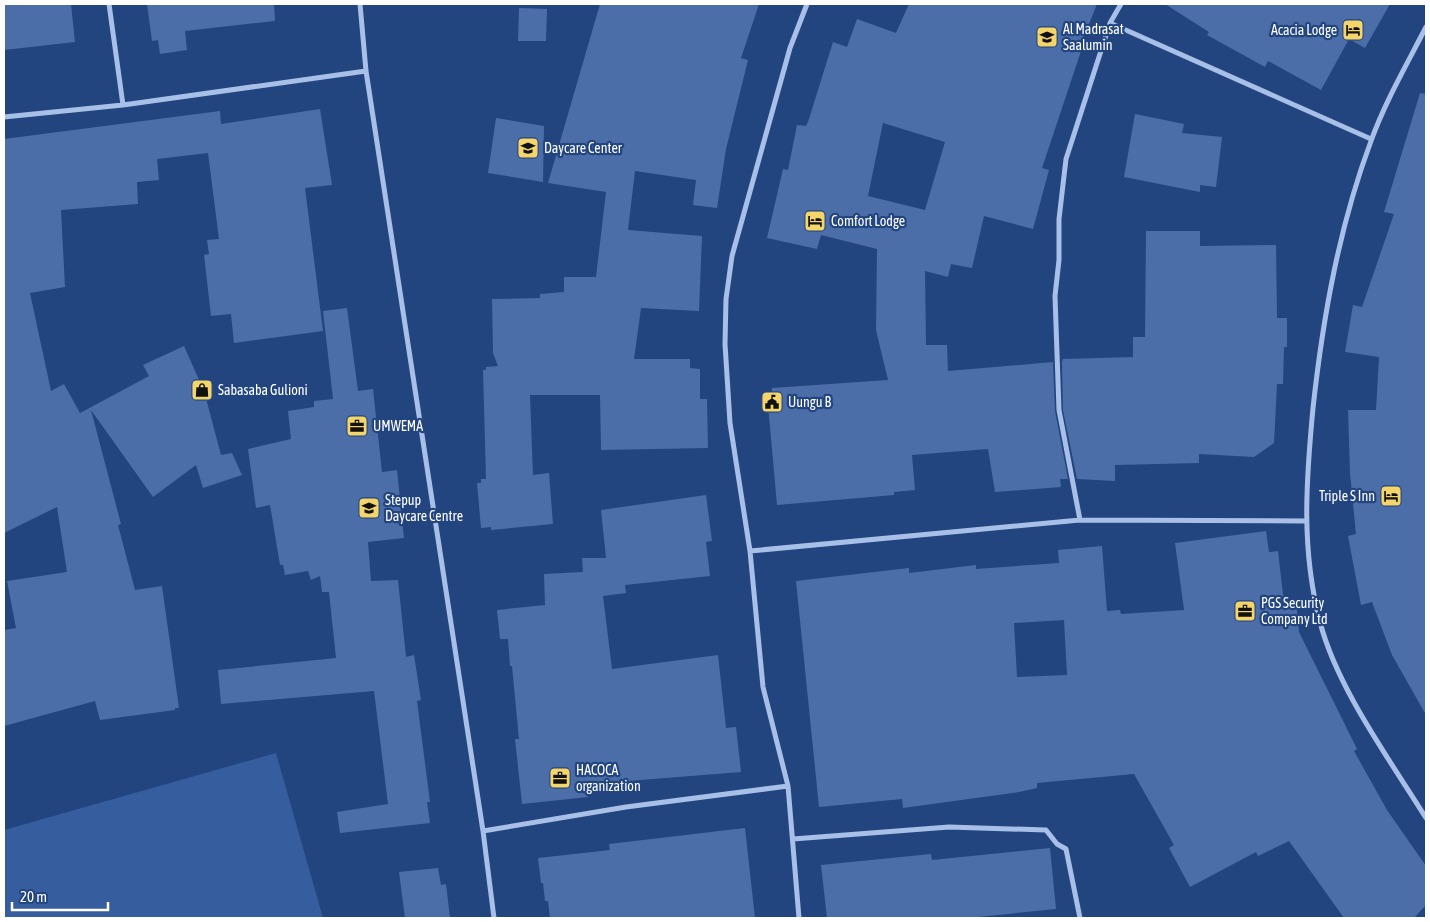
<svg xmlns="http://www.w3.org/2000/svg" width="1430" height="922" viewBox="0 0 1430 922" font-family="'Asap Condensed',sans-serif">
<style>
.green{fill:#365d9e}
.building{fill:#4b6ea9;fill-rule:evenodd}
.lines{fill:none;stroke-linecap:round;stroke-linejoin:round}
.minor{stroke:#a8c0e7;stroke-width:5}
.labels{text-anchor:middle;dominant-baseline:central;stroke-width:4.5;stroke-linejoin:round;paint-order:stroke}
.poi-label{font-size:14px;fill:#fff;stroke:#224580;text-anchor:start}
</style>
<rect width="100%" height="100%" fill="#224580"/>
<!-- green -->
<path class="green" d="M276,753L323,918H4V830Z"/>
<!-- building -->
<path class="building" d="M4,4H71L75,42L4,50Z
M147,4H274L275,21L185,31L187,50L160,54L158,40L152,41Z
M600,4H759L741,58L748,60L726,149L717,208L693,205L696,180L635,171L628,230L702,236L699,311L641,308L634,359H690V368L700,369V399H707L708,448L601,450L600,395H530L533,475L549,473L553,524L491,530V527L481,528L477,483H481V479H486L483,370H486V367L498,366L493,353L492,299L540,298V294L564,292V277H596L606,192L548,183Z
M909,4H1097L1083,39H1085L1042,168L1049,170L1033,229L984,216L972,268L951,264L948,277L925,271L926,345H947L948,371L1053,362L1055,411L1068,479H1060L1061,487L995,492L988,449L912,455L915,490L894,492V495L777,505L767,394H772V388L888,380L876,330L877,249L821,235L817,249L767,238L783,169L788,170L797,125L806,126L808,122L833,42L847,47L857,19L896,33ZM883,123L945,142L925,210L868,196Z
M1165,4H1390L1365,48L1349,39L1321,90L1268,61L1265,67L1207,35L1209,32Z
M519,8L547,9L546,41H518Z
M1420,93L1426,94V715L1392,655L1372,602L1361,605L1348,536L1356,534L1350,473L1348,410H1376L1379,357L1345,352L1353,305L1362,307L1394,214L1384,212Z
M320,109L332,185L305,188L323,331L234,343L231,314L211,316L204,255L209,254L207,240L219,239L208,153L157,159L159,180L137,182L138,204L61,210L65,287L30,293L51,391L64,384L80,413L149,376L143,365L184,346L204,391L221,455L232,453L242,475L203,488L196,465L153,497L91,410L121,524L118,525L135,590L162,586L179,708H175V710L100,720L95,701L4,726V630L16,628L7,581L67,572L57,507L4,533V139L220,111L221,124Z
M1135,114L1184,124L1182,133L1222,137L1216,187L1200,185V192L1124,177Z
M496,118L544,126L543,182L488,173Z
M1146,231H1200V246L1276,245L1277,318H1287V347H1284L1283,384H1277L1274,443L1254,457L1199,454V463L1115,465V481L1077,479L1063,410L1062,362L1063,359L1133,357V337H1145Z
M347,308L358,391L373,389L382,472L397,470L404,538L368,542L371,581L398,580L406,657L414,655L421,700L417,701L430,802H427L430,823L340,833L337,812L388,804L374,691L221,704L218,670L336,658L329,592H322L320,576L311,580L308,571L285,575L283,565H280L270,505L256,508L248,449L291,439L288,411L314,407V401L333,399L323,311Z
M706,495L712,541L706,542L710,576L625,585L626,593L603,596L612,669L718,655L726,728L736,727L741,772L628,781L629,785L587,789L588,797L522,804L515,739H519L512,666H510L508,639H500L497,610L545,605L544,574L583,572L582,558H606L601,510Z
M1266,531L1269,552L1278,551L1284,603L1296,601L1299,632L1357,749L1354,751L1387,810L1426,866V905L1414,918H1344L1289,841L1258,856L1256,852L1190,887L1169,848L1174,845L1134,774L1037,783V788L1019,792L903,808L902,799L819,807L796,581L909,568V573L976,565V569L1059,563L1058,550L1102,546L1107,611L1120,610L1121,614L1184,610L1175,543ZM1064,620L1067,675L1017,677L1014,623Z
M745,828L755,918H550L548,901H545L543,883H541L538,858L610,850L609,844Z
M1050,848L1056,909L968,918H827L821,865L931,854L932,860Z
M438,868L441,885L446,884L450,918H405L399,872Z"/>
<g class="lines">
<!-- minor -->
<path class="minor" d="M109,4L123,105
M360,4L366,71L483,831L494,918
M1110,23L1371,139
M1426,27C1407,64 1385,102 1371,141C1339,227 1323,317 1313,408C1306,482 1301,549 1320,622C1337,688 1390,760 1426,818
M4,117L123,105L366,71
M1080,520L1059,410L1055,296L1059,260V219L1066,159L1110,23L1121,4
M750,551L1080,520L1305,521
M483,831L626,807L788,786
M793,839L949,827L1046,830L1057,844L1066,849L1080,918
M799,918L788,786L763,687L750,551L730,423L725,344L726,299L732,256L790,48L807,4"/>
</g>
<!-- icons -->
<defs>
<g id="hotel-square" transform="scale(1.125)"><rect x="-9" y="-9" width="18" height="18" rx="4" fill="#f3d56a" stroke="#224580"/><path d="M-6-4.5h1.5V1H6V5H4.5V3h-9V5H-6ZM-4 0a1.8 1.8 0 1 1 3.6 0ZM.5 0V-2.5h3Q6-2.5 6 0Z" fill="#111"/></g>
<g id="school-square" transform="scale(1.125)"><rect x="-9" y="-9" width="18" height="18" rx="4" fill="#f3d56a" stroke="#224580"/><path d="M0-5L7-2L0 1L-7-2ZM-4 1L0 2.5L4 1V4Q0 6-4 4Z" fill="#111"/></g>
<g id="shop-square" transform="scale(1.125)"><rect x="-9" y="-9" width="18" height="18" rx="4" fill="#f3d56a" stroke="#224580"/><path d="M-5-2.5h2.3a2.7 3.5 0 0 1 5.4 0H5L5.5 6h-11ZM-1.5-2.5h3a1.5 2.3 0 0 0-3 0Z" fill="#111"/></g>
<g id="civic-square" transform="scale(1.125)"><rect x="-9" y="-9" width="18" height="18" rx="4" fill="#f3d56a" stroke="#224580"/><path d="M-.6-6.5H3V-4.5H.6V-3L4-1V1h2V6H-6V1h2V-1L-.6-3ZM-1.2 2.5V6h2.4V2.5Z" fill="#111"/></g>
<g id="office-square" transform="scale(1.125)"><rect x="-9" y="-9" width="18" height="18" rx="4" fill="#f3d56a" stroke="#224580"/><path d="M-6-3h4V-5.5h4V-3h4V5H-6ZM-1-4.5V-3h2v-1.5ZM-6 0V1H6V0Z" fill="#111"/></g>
</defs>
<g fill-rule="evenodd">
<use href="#hotel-square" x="1353" y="30"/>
<use href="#school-square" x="1047" y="37"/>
<use href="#school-square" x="528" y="148"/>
<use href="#hotel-square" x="815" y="221"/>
<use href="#shop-square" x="202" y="390"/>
<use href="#civic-square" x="772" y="402"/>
<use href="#office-square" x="357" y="426"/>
<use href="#hotel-square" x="1391" y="496"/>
<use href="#school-square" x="369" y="508"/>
<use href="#office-square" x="1245" y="611"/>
<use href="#office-square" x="560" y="778"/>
</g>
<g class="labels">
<!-- poi labels -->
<g class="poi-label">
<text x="1063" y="29">Al Madrasat<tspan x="1063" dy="16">Saalumin</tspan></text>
<text x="1337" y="30" text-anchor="end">Acacia Lodge</text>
<text x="544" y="148">Daycare Center</text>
<text x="831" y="221">Comfort Lodge</text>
<text x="218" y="390">Sabasaba Gulioni</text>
<text x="788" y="402">Uungu B</text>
<text x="373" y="426">UMWEMA</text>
<text x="1375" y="496" text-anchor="end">Triple S Inn</text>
<text x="385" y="500">Stepup<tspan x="385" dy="16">Daycare Centre</tspan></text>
<text x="1261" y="603">PGS Security<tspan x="1261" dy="16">Company Ltd</tspan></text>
<text x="576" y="770">HACOCA<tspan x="576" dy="16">organization</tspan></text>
</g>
</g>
<!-- border -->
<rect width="1430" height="922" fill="none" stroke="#ffffff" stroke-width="10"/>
<!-- scale -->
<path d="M12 902v8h96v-8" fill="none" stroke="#ffffff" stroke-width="2.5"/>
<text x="20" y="902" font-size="15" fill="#ffffff" stroke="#224580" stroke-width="4" paint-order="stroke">20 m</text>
</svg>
